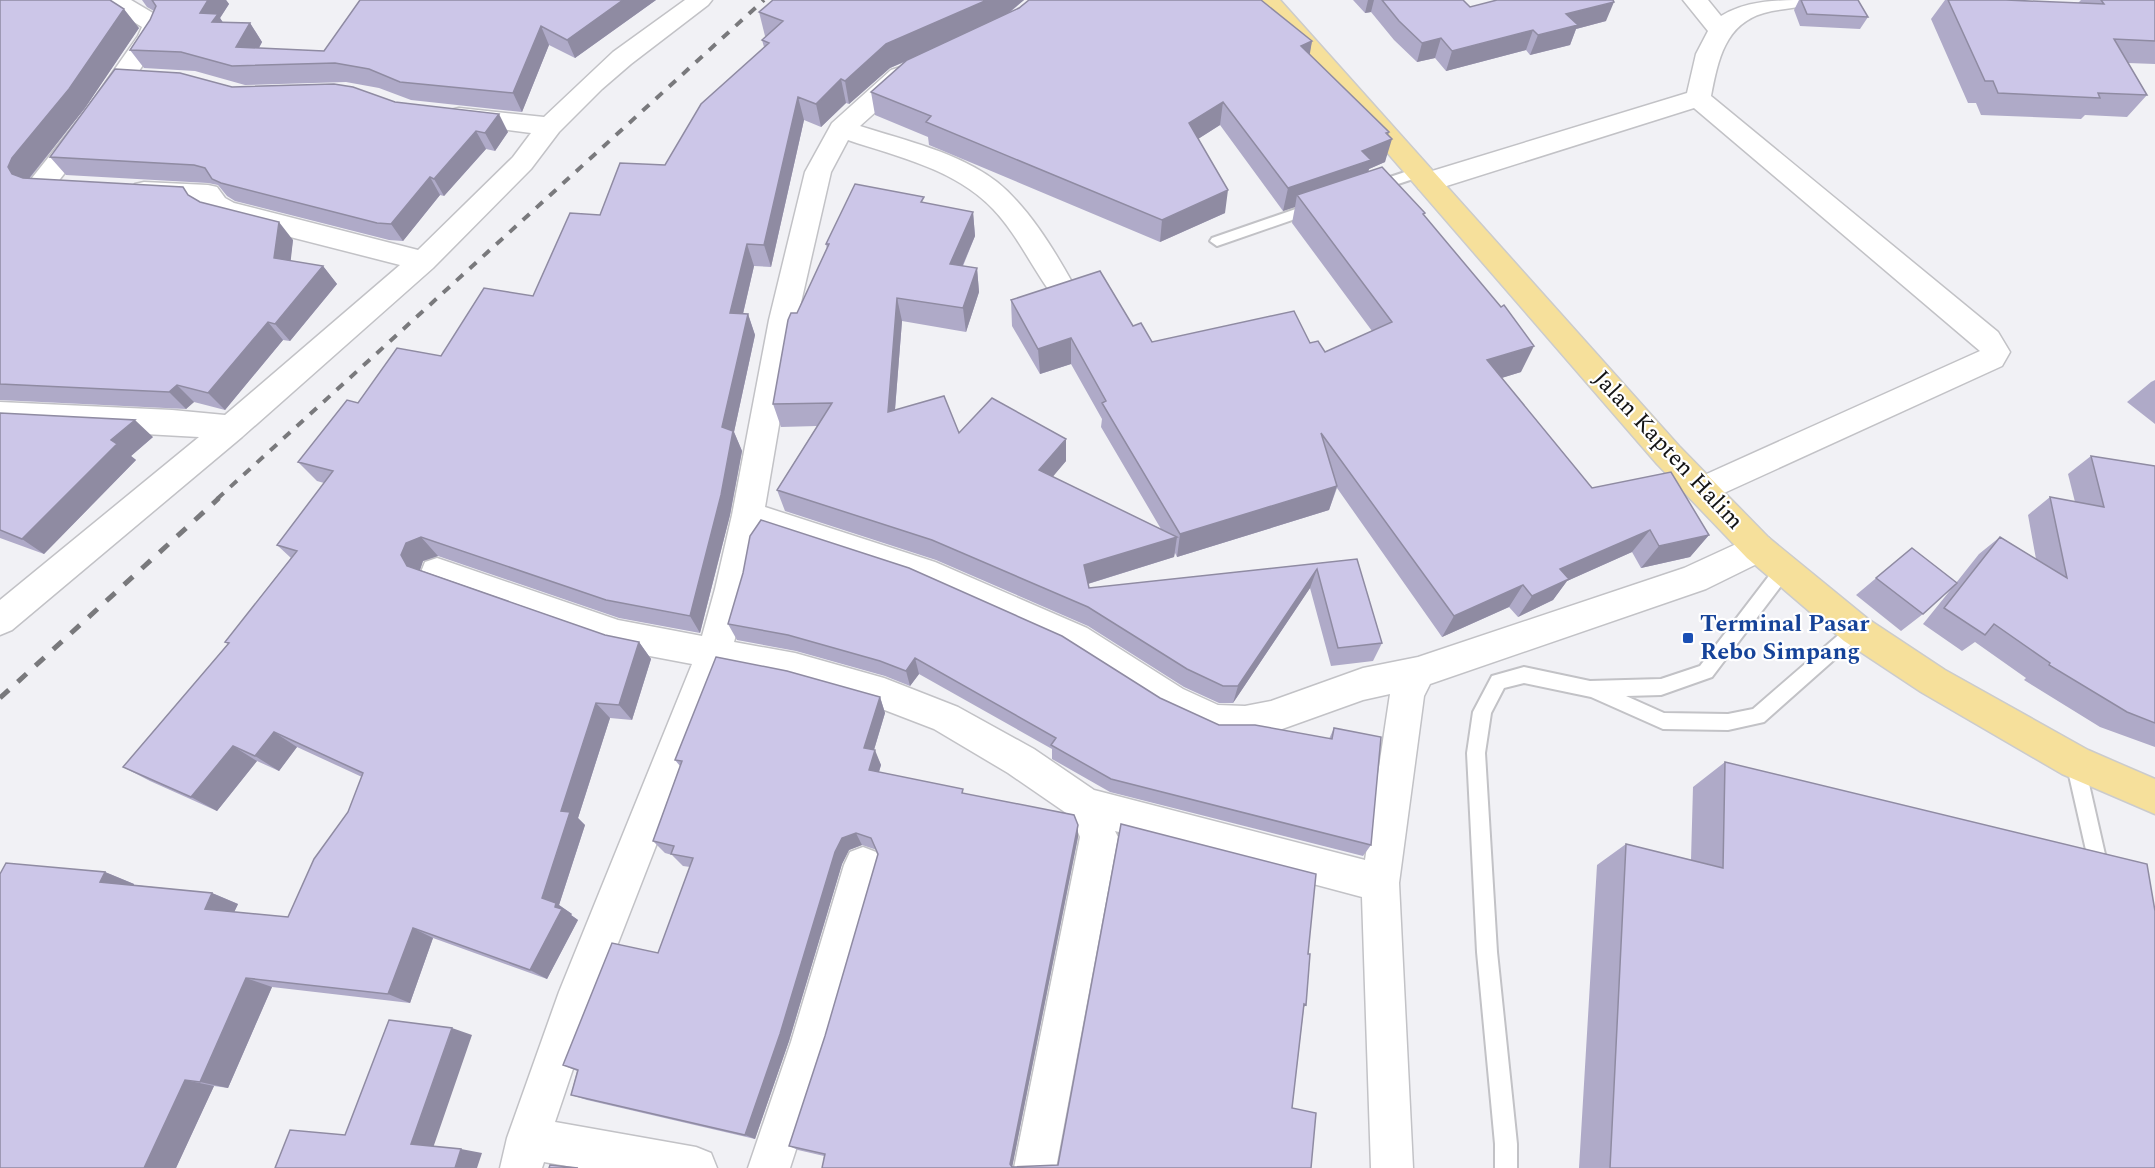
<svg xmlns="http://www.w3.org/2000/svg" width="2155" height="1168" viewBox="0 0 2155 1168" font-family="Spectral,serif">
<style>
.lines{fill:none;stroke-linecap:round;stroke-linejoin:round}
.lane-casing{stroke:#c2c2c6;stroke-width:4}
.street-casing{stroke:#c2c2c6;stroke-width:3}
.primary-casing{stroke:#cbcbcc;stroke-width:3}
.lane{fill:#fff;fill-rule:evenodd}
.street{fill:#fff;fill-rule:evenodd}
.primary{fill:#f6e09b;fill-rule:evenodd}
.rail-far1{stroke:#79797c;stroke-width:4;stroke-dasharray:9 9;stroke-linecap:butt}
.rail{stroke:#79797c;stroke-width:5;stroke-dasharray:12 12;stroke-linecap:butt}
.wall{fill:#afaac8}
.shaded-wall{fill:#8f8ba2}
.building{fill:#ccc6e8;stroke:#8f8ba2;stroke-width:1.5}
.transit-dot{fill:#1a4fb4;stroke:#fff;stroke-width:2}
.labels{text-anchor:middle;dominant-baseline:central;stroke-width:4.5;stroke-linejoin:round;paint-order:stroke}
.street-label{font-size:24px;fill:#141415;stroke:#fff}
.transit-label{font-size:24px;font-weight:bold;fill:#164399;stroke:#fff;text-anchor:start}
</style>
<rect width="100%" height="100%" fill="#f1f1f5"/>
<g class="lines">
<!-- lane casing -->
<g class="lane-casing">
<path id="lane" d="M1420,167L1425,169L1427,172L1425,175L1374,192L1367,187L1369,184Z
M1313,203L1320,208L1318,211L1217,246L1210,241L1212,238Z
M1784,562L1790,564L1792,569L1790,574L1712,677L1661,695L1626,696L1664,713L1728,714L1753,709L1850,625L1856,623L1862,625L1864,630L1862,635L1764,722L1728,730L1663,729L1591,697L1524,683L1504,688L1491,713L1485,753L1497,952L1517,1144V1168H1495V1144L1477,952L1467,753L1473,712L1492,676L1524,667L1590,681L1661,679L1700,666L1778,564Z
M2075,754L2081,756L2084,762L2109,872L2107,879L2100,881L2093,879L2091,872L2066,762L2069,756Z"/>
</g>
<!-- street casing -->
<g class="street-casing">
<path id="street" d="M102,0H131L163,19L167,24L162,37L105,121L50,192L41,194L32,192L28,185L32,178L87,109L138,36L142,27L106,5Z
M685,0H712L708,5L631,64L602,89L559,132L531,169L433,268L242,437L12,630L0,635V600L199,437L0,426V402L172,410L225,415L400,265L216,218L205,212L200,203L144,200L135,198L131,191L135,184L144,182L208,185L217,187L225,198L234,203L418,250L513,157L531,133L450,122L446,116L450,110L459,108L544,117L613,52Z
M1683,0H1708L1721,16C1747,0 1779,0 1810,0L1806,5C1792,9 1778,9 1764,13C1725,24 1718,60 1711,96L1998,332L2010,352L2002,366L1702,503L1691,499L1686,490L1691,481L1980,351L1694,108L1437,189L1428,191L1419,189L1415,182L1419,175L1687,93L1696,54L1708,31Z
M907,65L916,67L919,73L916,79L909,82L860,126C906,141 958,152 997,182C1028,207 1053,248 1072,282L1068,289L1058,292L1048,289C1030,263 1015,232 993,209C955,169 898,157 848,140L831,172L797,320L765,507L935,562L1087,628L1183,689L1218,705L1245,706L1271,701L1363,668L1418,657L1684,568L1758,534L1769,538L1774,548L1769,558L1706,589L1430,684L1424,696L1399,883L1413,1168H1371L1362,897L1115,831L1118,837L1056,1168H1014L1080,837L1072,817L1008,773L934,729L882,709L795,685L724,671L599,992L555,1122L696,1147L711,1153L717,1168H578L544,1162L542,1168H500L507,1138L559,992L692,664L618,650L425,582L421,572L425,562L437,558L618,620L702,636L715,589L732,515L769,320L805,172L832,123L891,70ZM760,532L914,583L1063,650L1159,711L1216,737L1245,738L1271,733L1363,700L1390,694L1365,860L1094,790L1034,749L958,707L884,678L795,653L734,642L749,589Z
M863,847L876,852L882,865L831,1042L790,1168H748L791,1042L844,865L850,852Z"/>
</g>
<!-- primary casing -->
<g class="primary-casing">
<path id="primary" d="M1255,0H1280L1679,446L1769,538L1868,619L1945,670L2088,750L2155,779V814L2062,774L1921,692L1844,641L1747,558L1657,464Z"/>
</g>
<!-- lane -->
<use href="#lane" class="lane"/>
<!-- street -->
<use href="#street" class="street"/>
<!-- primary -->
<use href="#primary" class="primary"/>
<!-- rail-far1 -->
<path class="rail-far1" d="M217,499L764,0"/>
<!-- rail -->
<path class="rail" d="M0,698L219,498"/>
</g>
<!-- wall -->
<path class="wall" d="M0,0L139,28L85,108L30,178L192,197L200,202L293,240L290,261L323,266L337,284L290,341L283,340L225,410L194,402L186,409L0,400Z
M142,0H226L229,4L220,18L223,23H250L262,42L259,48L324,51L360,0H656L575,58L549,45L522,112L411,100L379,88L346,82L245,85L195,71L144,68L130,50L150,20L154,11L147,7Z
M773,0H1024L1008,14L1312,41L1309,55L1388,135L1385,162L1369,169L1368,172L1425,213L1424,215L1521,372L1501,378L1592,488L1709,535L1690,557L1641,568L1632,552L1567,581L1553,600L1518,617L1509,607L1442,637L1337,488L1329,510L1177,557L1175,553L1174,557L1088,584L1089,588L1357,559L1382,643L1373,661L1331,666L1310,588L1233,703H1219L1184,687L1088,626L936,560L785,511L777,490L817,426L781,427L773,404L797,313L827,249L826,244L924,203L973,212L975,236L963,266L977,268L979,292L966,332L902,321L895,410L959,433L1066,461L1052,477L1161,529L1101,427L1102,419L1071,364L1040,374L1012,326L1011,300L1133,326L1152,342L1310,343L1325,352L1372,331L1292,223L1295,207L1283,211L1220,125L1198,139L1225,213L1160,242L929,145L928,137L875,115L871,92L907,61L890,68L849,104L846,103L821,127L804,120L771,267L754,266L743,314H748L755,335L734,432L742,451L730,515L700,633L619,618L438,556L423,561L420,570L605,635L639,642L651,659L632,720L610,718L578,818L585,825L559,905L572,914L571,915L578,920L547,979L433,938L410,1003L272,987L228,1088L214,1086L176,1168H0L105,872L134,884V885L212,893L238,904L234,912L288,917L348,812L362,777L297,747L279,771L257,761L217,811L150,781L123,767L228,644L225,642L291,558L277,545L324,483L317,481L298,462L358,403L441,356L533,296L600,215L665,165L764,47L762,40L767,36H765L759,12Z
M1353,0H1463L1470,7L1606,21L1576,29L1570,45L1530,55L1526,50L1446,71L1435,58L1417,62L1394,40L1371,12L1365,13Z
M1799,0H1858L1868,17L1860,29L1800,26L1794,10Z
M1945,0H2006L2078,3L2081,0H2155V64L2128,63L2147,95L2127,117L2085,115L2081,119L1981,115L1976,103H1968L1931,19Z
M232,87L395,102L508,132L495,151L486,149L444,196L440,195L403,241L389,240L235,201L227,196L218,185L208,183L66,175L50,157Z
M2155,380V424L2127,402L2151,382Z
M0,413L153,437L131,456L136,460L44,554L0,538Z
M2091,456L2155,466V747L2100,727L2024,680L2026,678L1975,642L1962,651L1923,624L1952,588L1923,614L1901,631L1856,595L1912,548L1956,583L1979,554L2000,537L2036,559L2028,515L2050,497L2075,502L2068,474Z
M728,624L1160,698L1219,725L1329,739L1334,728L1371,845L1363,856L1110,792L1052,759V749L919,674L910,686L885,676L796,651L737,640Z
M880,697L885,713L874,750L881,765L879,772L964,794L1078,837L1012,1167L1058,1165L1308,954L1306,1005L1304,1007L1292,1108L1311,1168H822L824,1156L798,1150L789,1146L825,1036L878,854L877,850L862,845L849,850L842,864L789,1041L755,1139L587,1100L571,1095L577,1071L563,1065L658,953L690,867L683,866L672,855L665,853L653,841L680,766L675,760Z
M1725,762L2155,1168H1579L1597,865L1626,844L1691,860L1693,787Z"/>
<!-- shaded-wall -->
<path class="shaded-wall" d="M208,0H226L229,4L220,18L230,33L225,41L200,13Z
M623,0H656L575,58L567,40Z
M987,0H1024L1002,18L890,68L849,104L845,81L886,44Z
M1368,0H1374L1371,12L1365,13Z
M1614,2L1606,21L1576,29L1570,45L1530,55L1538,35L1566,14Z
M124,9L139,28L85,108L30,177L26,186L12,174L8,167L12,158Z
M250,23L262,42L249,66L236,47Z
M541,26L549,45L522,112L513,93Z
M1533,30L1526,50L1446,71L1452,51Z
M1441,38L1435,58L1417,62L1422,43Z
M1312,41L1308,65L1301,46Z
M841,79L846,103L821,127L816,104Z
M798,97L804,120L771,267L764,245Z
M1223,102L1220,125L1187,146L1189,123Z
M499,114L508,132L495,151L485,133Z
M476,131L486,149L444,196L434,179Z
M1389,132L1386,141L1392,139L1385,162L1369,169L1365,184L1297,195L1295,207L1283,211L1288,188L1362,151Z
M430,177L440,195L403,241L391,224Z
M1228,190L1225,213L1160,242L1162,220Z
M973,212L975,236L953,288L950,264Z
M279,222L293,240L289,276L274,258Z
M747,244L754,266L738,335L730,313Z
M323,266L337,284L290,341L275,324Z
M977,268L979,292L966,332L963,308Z
M897,298L902,321L893,434L888,412Z
M748,314L755,335L734,432L742,451L730,515L700,633L690,616L722,427Z
M268,322L283,340L225,410L208,393Z
M1071,338V364L1040,374L1038,349Z
M1534,346L1521,372L1476,386L1487,360Z
M177,385L194,402L186,409L169,392Z
M135,420L153,437L131,456L136,460L44,554L22,539L111,440Z
M1066,439V461L1040,492L1039,470Z
M1337,486L1329,510L1177,557L1180,534Z
M1650,530L1632,552L1567,581L1553,600L1518,617L1532,596L1560,569Z
M1709,535L1690,557L1641,568L1659,546Z
M421,537L438,556L423,561L419,573L407,566L401,555L406,543Z
M1177,537L1174,557L1084,585V565Z
M1317,569L1310,588L1233,703L1238,686Z
M1523,585L1509,607L1442,637L1454,616Z
M639,642L651,659L632,720L619,705Z
M915,658L919,674L910,686L906,671Z
M880,697L885,713L870,763L864,748Z
M596,703L610,718L578,818L585,825L559,905L572,914L571,915L578,920L547,979L530,970L542,898L561,811Z
M274,732L297,747L279,771L255,756Z
M233,746L257,761L217,811L191,797Z
M875,750L881,765L875,784L869,770Z
M1078,825V837L1012,1168L1010,1164Z
M856,833L862,845L849,850L842,864L789,1041L755,1139L745,1135L835,852L842,838Z
M105,872L134,884L130,893L100,882Z
M212,893L238,904L231,919L205,909Z
M413,928L433,938L410,1003L388,994Z
M246,978L272,987L228,1088L200,1082Z
M452,1028L472,1035L433,1148L411,1144Z
M185,1080L214,1086L176,1168H144Z
M461,1149L482,1153L477,1168H455Z"/>
<!-- building -->
<path class="building" d="M0,0H110L124,9L69,89L12,158L8,167L12,174L23,178L183,187L188,195L200,202L279,222L274,258L323,266L275,324L268,322L208,393L177,385L169,392L0,384Z
M152,0H208L200,13L218,14L212,22L250,23L236,47L324,51L360,0H623L567,40L541,26L513,93L400,82L369,69L335,63L232,66L181,52L130,50L150,20L156,6Z
M773,0H987L886,44L845,81L841,79L816,104L798,97L764,245L747,244L730,313L748,314L722,427L733,431L721,495L690,616L606,600L421,537L406,543L401,555L407,566L605,635L639,642L619,705L596,703L561,811L570,812L542,898L556,903L555,907L562,909L530,970L413,928L388,994L246,978L200,1082L185,1080L144,1168H0V874L6,863L105,872L100,882L212,893L205,909L288,917L314,859L348,812L363,773L274,732L255,756L233,746L191,797L123,767L229,643L225,642L297,551L277,545L333,471L298,462L347,400L358,403L397,348L441,356L484,288L533,296L570,213L600,215L620,163L665,165L701,104L769,43L762,40L783,21L759,12Z
M1029,0H1261L1312,41L1301,46L1389,132L1386,133L1392,139L1362,151L1371,160L1288,188L1223,102L1189,123L1228,190L1162,220L926,122L931,116L871,92L907,60L1019,8Z
M1382,0H1463L1470,7L1497,0H1613L1614,2L1566,14L1578,25L1538,35L1533,30L1452,51L1441,38L1422,43L1399,21Z
M1801,0H1858L1868,17L1807,14Z
M1948,0H2006L2104,4L2101,0H2155V41L2114,39L2147,95L2098,93L2100,98L1998,93L1993,81H1985Z
M115,69L180,73L232,87L334,84L353,87L395,102L499,114L485,133L476,131L434,179L430,177L391,224L377,223L221,183L212,179L205,168L194,165L50,157Z
M1382,167L1425,213L1423,214L1501,307L1504,305L1534,346L1487,360L1592,488L1671,472L1709,535L1659,546L1650,530L1560,569L1569,579L1532,596L1523,585L1454,616L1321,433L1337,486L1180,534L1102,403L1106,401L1071,338L1038,349L1011,300L1100,271L1133,326L1141,323L1152,342L1294,311L1310,343L1318,341L1325,352L1392,322L1297,195Z
M855,184L924,197L921,202L973,212L950,264L977,268L963,308L897,298L888,412L944,396L959,433L992,398L1066,439L1039,470L1177,537L1084,565L1089,588L1357,559L1382,643L1338,648L1317,569L1238,686H1223L1187,669L1088,607L932,540L777,490L832,403L773,404L788,320L791,313H797L829,244H826Z
M0,413L135,420L111,440L117,444L22,539L0,530Z
M2091,456L2155,466V723L2127,712L2049,665L2050,663L1994,624L1985,635L1944,608L2000,537L2067,578L2050,497L2104,507Z
M761,520L909,568L1062,636L1160,698L1219,725H1255L1332,739L1334,728L1381,737L1371,845L1111,779L1051,745L1056,738L915,658L906,671L880,661L788,635L728,624L743,573L750,536Z
M1912,548L1957,583L1923,614L1876,578Z
M716,657L787,671L880,697L864,748L875,750L869,770L963,789L962,793L1074,815L1078,825L1010,1164L1012,1167L1058,1165L1121,824L1316,874L1308,954H1310L1306,1005L1304,1004L1292,1108L1316,1113L1311,1168H822L825,1154L789,1146L825,1036L878,854L871,838L856,833L842,838L835,852L780,1034L745,1135L571,1095L578,1070L563,1065L612,943L658,953L693,858L671,854L674,846L653,841L682,761L675,760Z
M1725,762L2147,864L2155,911V1168H1610L1626,844L1723,868Z
M389,1020L452,1028L411,1144L461,1149L455,1168H275L290,1130L345,1135Z
M550,1165L578,1168H549Z"/>
<!-- markers -->
<rect class="transit-dot" x="1682" y="632" width="12" height="12" rx="3"/>
<g class="labels">
<!-- street labels -->
<g class="street-label">
<text transform="translate(1668 450) rotate(47)">Jalan Kapten Halim</text>
</g>
<!-- transit labels -->
<g class="transit-label">
<text x="1700" y="624">Terminal Pasar<tspan x="1700" dy="28">Rebo Simpang</tspan></text>
</g>
</g>
</svg>
